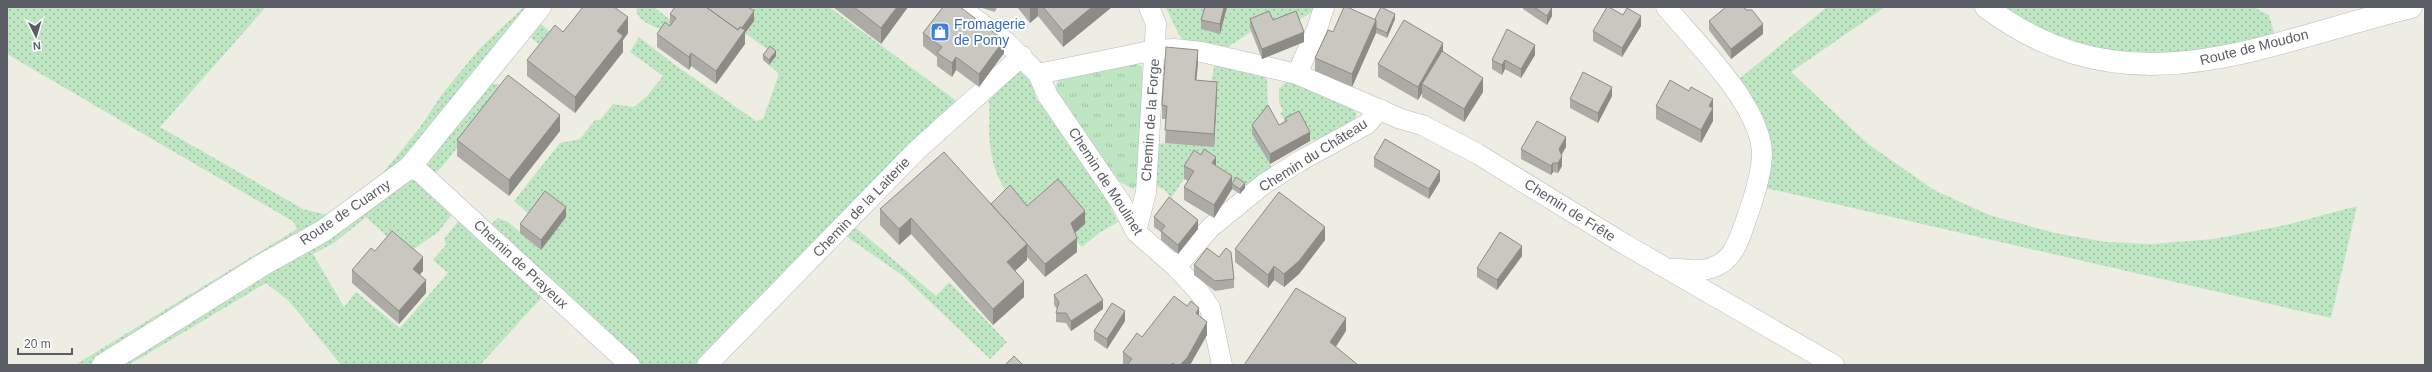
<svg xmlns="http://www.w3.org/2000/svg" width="2432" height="372" viewBox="0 0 2432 372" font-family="Helvetica,sans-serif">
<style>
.grass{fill:url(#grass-dots)}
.park{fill:url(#park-tufts)}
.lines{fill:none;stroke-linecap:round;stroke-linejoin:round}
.street-casing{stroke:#b8babf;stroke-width:21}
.secondary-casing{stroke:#b9bbc2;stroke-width:23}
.street{stroke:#fff;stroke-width:20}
.secondary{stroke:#fff;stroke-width:22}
.wall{fill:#adaba5}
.shaded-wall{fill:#8d8b86}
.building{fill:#c9c7c0;stroke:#8d8b86}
.labels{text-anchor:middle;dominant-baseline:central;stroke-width:4;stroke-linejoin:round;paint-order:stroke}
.shop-label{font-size:14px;fill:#366cbe;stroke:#fff;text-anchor:start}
.street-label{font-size:14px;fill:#5b5e64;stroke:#fff}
</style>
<defs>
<pattern id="grass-dots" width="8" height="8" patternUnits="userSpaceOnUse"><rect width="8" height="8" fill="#bfe6c3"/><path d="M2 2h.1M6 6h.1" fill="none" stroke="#9ebea2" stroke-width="1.8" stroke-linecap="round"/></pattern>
<pattern id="park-tufts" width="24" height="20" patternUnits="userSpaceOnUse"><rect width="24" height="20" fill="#bfe6c3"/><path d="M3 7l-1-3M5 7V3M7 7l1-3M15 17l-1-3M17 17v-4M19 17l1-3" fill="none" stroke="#9ebea2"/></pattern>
</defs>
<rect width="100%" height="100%" fill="#eeede3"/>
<!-- grass -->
<path class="grass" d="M7,7H266L160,127L303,209L327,215L381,175L418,130L443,93L480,48L524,7H538L409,167L457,208L438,232L410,252L391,240L366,217L334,243L313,254L344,307L356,292L400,328L448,273L433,260L446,245L444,239L461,218L490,225L498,218L508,222L541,250L532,217L514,201L560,143L580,139L595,120H600L613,104L634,107L647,96L663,76L630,52L639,37L675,65L756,121L763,119L779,74L769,65L776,56L745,33L735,7H829L958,102L854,226L936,296L949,282L1007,342L990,359L902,275L843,234L720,365H619L544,295L480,365H341L289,301L266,283L129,365H75L297,229L294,222L272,209L7,54Z
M638,7H654L674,23L667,32C656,27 639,23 636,10Z
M1168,7H1317C1299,25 1274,29 1250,28L1251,32L1226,48L1184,40L1179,35L1166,8Z
M1827,7H1885L1791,72L1868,144L1934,190L1989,215L2055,233L2106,242L2152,244L2214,239L2286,225L2357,206L2331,318L1757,186L1762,154L1733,84Z
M2003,7H2253L2269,15L2277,43L2163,56L2096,49L2040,29Z
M541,24L549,31L539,44L530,37Z
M1016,60L1030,77L1037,100L1058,125L1096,179L1118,222L1099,233L1082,247L1071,236L1085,224L1027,219C1002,190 991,171 989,132C989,117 990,104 988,89Z
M1215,62L1263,75L1267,80L1270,164L1273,171L1246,189L1236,182L1232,189L1194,164L1171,198L1165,190L1154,185L1159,144L1165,143L1209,95Z
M1287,81L1349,106L1357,114L1354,123L1317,145L1315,139L1310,141L1299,120L1285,128L1282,123L1284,119L1280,113L1283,111L1279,102V89Z
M491,84H498L504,89L442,167L435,173L411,167Z"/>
<!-- park -->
<path class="park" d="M1133,63L1142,66L1143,95L1137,185L1133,189L1113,178L1054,93L1057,83L1063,76Z"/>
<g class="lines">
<!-- street casing -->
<g class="street-casing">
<path id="street" d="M959,7L1005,41L1038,74L1048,96L1121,203L1136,232L1176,267L1199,292L1210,308L1222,365
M1666,7C1696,43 1762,106 1762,155C1761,176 1754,197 1747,217C1738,243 1732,268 1699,270C1690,271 1681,268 1672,269
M1038,74L1155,50L1174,49L1202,52L1297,74L1401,119L1422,125L1476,153L1626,245L1834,365
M1297,74L1317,29L1324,7
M410,167L421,173L630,365
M1136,232L1146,192L1150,123L1156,24L1149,7
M1176,267L1211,227L1264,184L1300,161L1367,124L1380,109
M707,365L917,150L1022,56"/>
</g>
<!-- secondary casing -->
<g class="secondary-casing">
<path id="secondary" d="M1986,7C2128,114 2260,44 2411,7
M103,365L264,264L323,231L410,167L540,7"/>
</g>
<!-- street -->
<use href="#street" class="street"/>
<!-- secondary -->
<use href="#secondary" class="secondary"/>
</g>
<!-- wall -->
<path class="wall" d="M833,7H908L881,44Z
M979,7H997L995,12Z
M1017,7H1112L1063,47L1038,16L1030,23Z
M1205,7H1227L1220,34L1201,29V20Z
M1523,7H1552V16L1547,25L1523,9Z
M670,14L754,21L745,33V44L716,84L691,66L689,70L657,47V34L670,26Z
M1250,19L1273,20L1304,42L1262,59L1250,28Z
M1375,19H1395L1387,38L1376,33L1352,87L1315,71V58L1333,32Z
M1709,21L1763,34L1731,59L1709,30Z
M1641,26L1622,57L1593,41V31Z
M563,32L628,33L623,40V52L575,113L527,76V60Z
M923,33L1004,53L979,87L956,70L952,77L937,66V57L923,46Z
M1443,51L1483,92L1464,122L1422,97V93L1418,100L1378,77V64Z
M763,55L776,56L769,65L763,60Z
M1535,55L1521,78L1505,69L1502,75L1492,69V60Z
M1198,63L1196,80L1217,95L1214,147L1165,143L1166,119H1162V105Z
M1689,91L1713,99V121L1701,143L1656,119V106Z
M1612,96L1598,123L1570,108V99Z
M1285,118L1310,141L1270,164L1252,134V125H1279L1285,122Z
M560,131L509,196L457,156V140Z
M1566,147L1561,155L1562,166L1558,173L1553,172L1551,175L1521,159V149Z
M1374,158L1440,181L1429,199L1374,167Z
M1184,166L1232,184L1245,188L1240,194L1232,189L1214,218L1184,200V187L1188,181L1184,179Z
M991,205L1027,206L1085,224L1075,233L1077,252L1045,277L1027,257V260L1015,271L1024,297L993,325L911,234L899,245L880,225V209Z
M566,217L541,250L520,233V224Z
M1154,217L1198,229L1178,254L1161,240V232L1154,227Z
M1325,240L1299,274L1284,287L1274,280L1268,288L1235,262V249Z
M375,251L423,271L420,274L426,293L399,324L352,283V270Z
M1522,256L1497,290L1477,277V268Z
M1194,265L1234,279V288L1215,291L1194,275Z
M1054,295L1103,309L1071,331L1066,323L1056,322V313L1057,309L1054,305Z
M1199,316L1207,335L1190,365H1123V352L1142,337Z
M1125,321L1107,349L1094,340V331Z"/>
<!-- shaded-wall -->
<path class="shaded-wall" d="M897,7H908L881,44V28Z
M1030,7H1038V16L1030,23Z
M1092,7H1112L1063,47V31Z
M1224,7H1227L1220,34V24Z
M1552,7V16L1547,25V16Z
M754,11V21L745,33V44L716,84V71L738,34Z
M1395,14V19L1387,38V33Z
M1641,16V26L1622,57V48Z
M628,17V33L623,40V52L575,113V97L617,31Z
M1376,20V33L1352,87V74Z
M1763,24V34L1731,59V49Z
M1304,32V42L1262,59V49Z
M1004,40V53L979,87V74Z
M1443,43V56L1422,84V93L1418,100V87Z
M1535,45V55L1521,78V69Z
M1198,50V63L1195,94V80Z
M776,51V56L769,65V60Z
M691,53V66L689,70V57Z
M956,57V70L952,77V63Z
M1505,60V69L1502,75V65Z
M1483,78V92L1464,122V109Z
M1217,82V95L1214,147V134Z
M1612,87V96L1598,123V113Z
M1713,99V121L1701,143V130L1709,106Z
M560,115V131L509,196V180Z
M1310,132V141L1270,164V154Z
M1566,137V147L1559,159V149Z
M1562,156V166L1558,173V163Z
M1216,157V170L1212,163Z
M1553,163V172L1551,175V166Z
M1440,171V181L1429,199V189Z
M1232,176V189L1214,218V205Z
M1245,183V188L1240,194V189Z
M566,207V217L541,250V240Z
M1085,211V224L1071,236V223Z
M911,218V234L899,245V229Z
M1198,220V229L1178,254V245Z
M1325,227V240L1299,274L1284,287V274Z
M1077,238V252L1045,277V264Z
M1027,244V260L1007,278V262Z
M1522,246V256L1497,290V280Z
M423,257V271L413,282V269Z
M1274,266V280L1268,288V275Z
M426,280V293L399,324V311Z
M1024,281V297L993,325V309Z
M1103,300V309L1071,331V321Z
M1199,308V321L1196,313Z
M1125,311V321L1107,349V339Z
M1346,318V331L1330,356V342Z
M1207,322V335L1190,365H1180Z"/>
<!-- building -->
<path class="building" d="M583,7H614L628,17L617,31L623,36L575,97L527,60L555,25L563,32Z
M675,7H706L738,30L740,27L745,30L716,71L691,53L689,57L657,34L665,22L670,26L676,18L670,14Z
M706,7H748L754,11L742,28L740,27L738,30Z
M854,7H897L881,28Z
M943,7H960L1004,40L979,74L956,57L952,63L937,53L942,47L923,33Z
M1043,7H1092L1063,31Z
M1205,7H1224L1220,24L1201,20Z
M1344,7H1347L1376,20L1352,74L1315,58L1328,30L1333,32Z
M1381,7L1395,14L1387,33L1376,28V20L1375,19Z
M1534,7H1552L1547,16Z
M1607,7H1609L1623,15L1627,8L1641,16L1622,48L1593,31Z
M1726,7H1744L1746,10H1752L1763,24L1731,49L1709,21Z
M1269,11L1273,20L1296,11L1304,32L1262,49L1250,19Z
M1404,20L1443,43L1418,87L1378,64Z
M1507,29L1535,45L1521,69L1505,60L1502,65L1492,60Z
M770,46L776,51L769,60L763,55Z
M1166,47L1198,50L1195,80L1217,82L1214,134L1165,130L1167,106L1162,105Z
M1442,51L1483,78L1464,109L1422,84Z
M1583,72L1612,87L1598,113L1570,99Z
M508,75L560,115L509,180L457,140Z
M1670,80L1689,91L1691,87L1713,99L1709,106L1713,108L1701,130L1656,106Z
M1268,105L1279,125L1287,121L1285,118L1299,111L1310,132L1270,154L1252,125Z
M1537,121L1566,137L1559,149L1562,156L1558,163H1553L1551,166L1521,149Z
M1385,139L1440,171L1429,189L1374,158Z
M1204,149L1216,157L1212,163L1232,176L1214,205L1184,187L1194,171L1184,166L1194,150L1201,155Z
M944,152L1027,244L1007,262L1024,281L993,309L911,218L899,229L880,209Z
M1236,177L1245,183L1240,189L1232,184Z
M1058,179L1085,211L1071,223L1077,238L1045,264L991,204L1010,185L1027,206Z
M545,191L566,207L541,240L520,224Z
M1279,192L1325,227L1299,261L1284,274L1274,266L1268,275L1235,249Z
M1169,197L1198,220L1178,245L1161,231L1165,226L1154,217Z
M392,231L423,257L413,269L426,280L399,311L352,270L371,248L375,251Z
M1500,232L1522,246L1497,280L1477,268Z
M1207,248L1219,257L1226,248L1231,252L1234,279L1215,281L1194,265Z
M1086,274L1103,300L1071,321L1066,313H1056L1059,302L1054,295Z
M1296,288L1346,318L1330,342L1358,365H1244Z
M1174,296L1187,306L1191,301L1199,308L1196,313L1207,322L1187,358L1180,365H1175L1173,363L1171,365H1127L1132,359L1123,352L1137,333L1142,337Z
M1112,303L1125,311L1107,339L1094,331Z
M1014,356L1023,365H1005Z"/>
<!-- icons -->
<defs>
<g id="shop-square" transform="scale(1)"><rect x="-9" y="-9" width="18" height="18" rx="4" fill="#3f7fe0" stroke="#fff"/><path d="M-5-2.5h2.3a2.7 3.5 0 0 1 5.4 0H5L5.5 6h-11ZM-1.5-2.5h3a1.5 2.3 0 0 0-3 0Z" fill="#fff"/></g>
</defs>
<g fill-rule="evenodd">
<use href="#shop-square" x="940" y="32"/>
</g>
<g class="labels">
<!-- shop labels -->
<g class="shop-label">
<text x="954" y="24">Fromagerie<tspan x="954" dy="16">de Pomy</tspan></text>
</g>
<!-- street labels -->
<g class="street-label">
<text transform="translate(2254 47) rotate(-14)">Route de Moudon</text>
<text transform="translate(1150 120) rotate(-86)">Chemin de la Forge</text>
<text transform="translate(1313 155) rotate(-32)">Chemin du Château</text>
<text transform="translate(1106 181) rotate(57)">Chemin de Moulinet</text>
<text transform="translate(861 207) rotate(-46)">Chemin de la Laiterie</text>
<text transform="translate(1570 210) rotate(32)">Chemin de Frête</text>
<text transform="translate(345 212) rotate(-34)">Route de Cuarny</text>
<text transform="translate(521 264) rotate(43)">Chemin de Prayeux</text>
</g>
</g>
<!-- border -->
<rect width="2432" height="372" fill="none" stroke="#5b5e64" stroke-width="16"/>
<!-- north arrow -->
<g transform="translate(36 36) rotate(175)" stroke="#ffffff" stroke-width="3" paint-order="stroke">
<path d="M0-3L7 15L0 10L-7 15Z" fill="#5b5e64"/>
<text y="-6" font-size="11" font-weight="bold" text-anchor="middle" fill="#5b5e64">N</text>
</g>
<!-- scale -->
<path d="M18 348v6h54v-6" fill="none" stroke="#5b5e64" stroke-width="2"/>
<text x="24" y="348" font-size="12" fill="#5b5e64" stroke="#ffffff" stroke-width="3" paint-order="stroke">20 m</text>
</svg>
